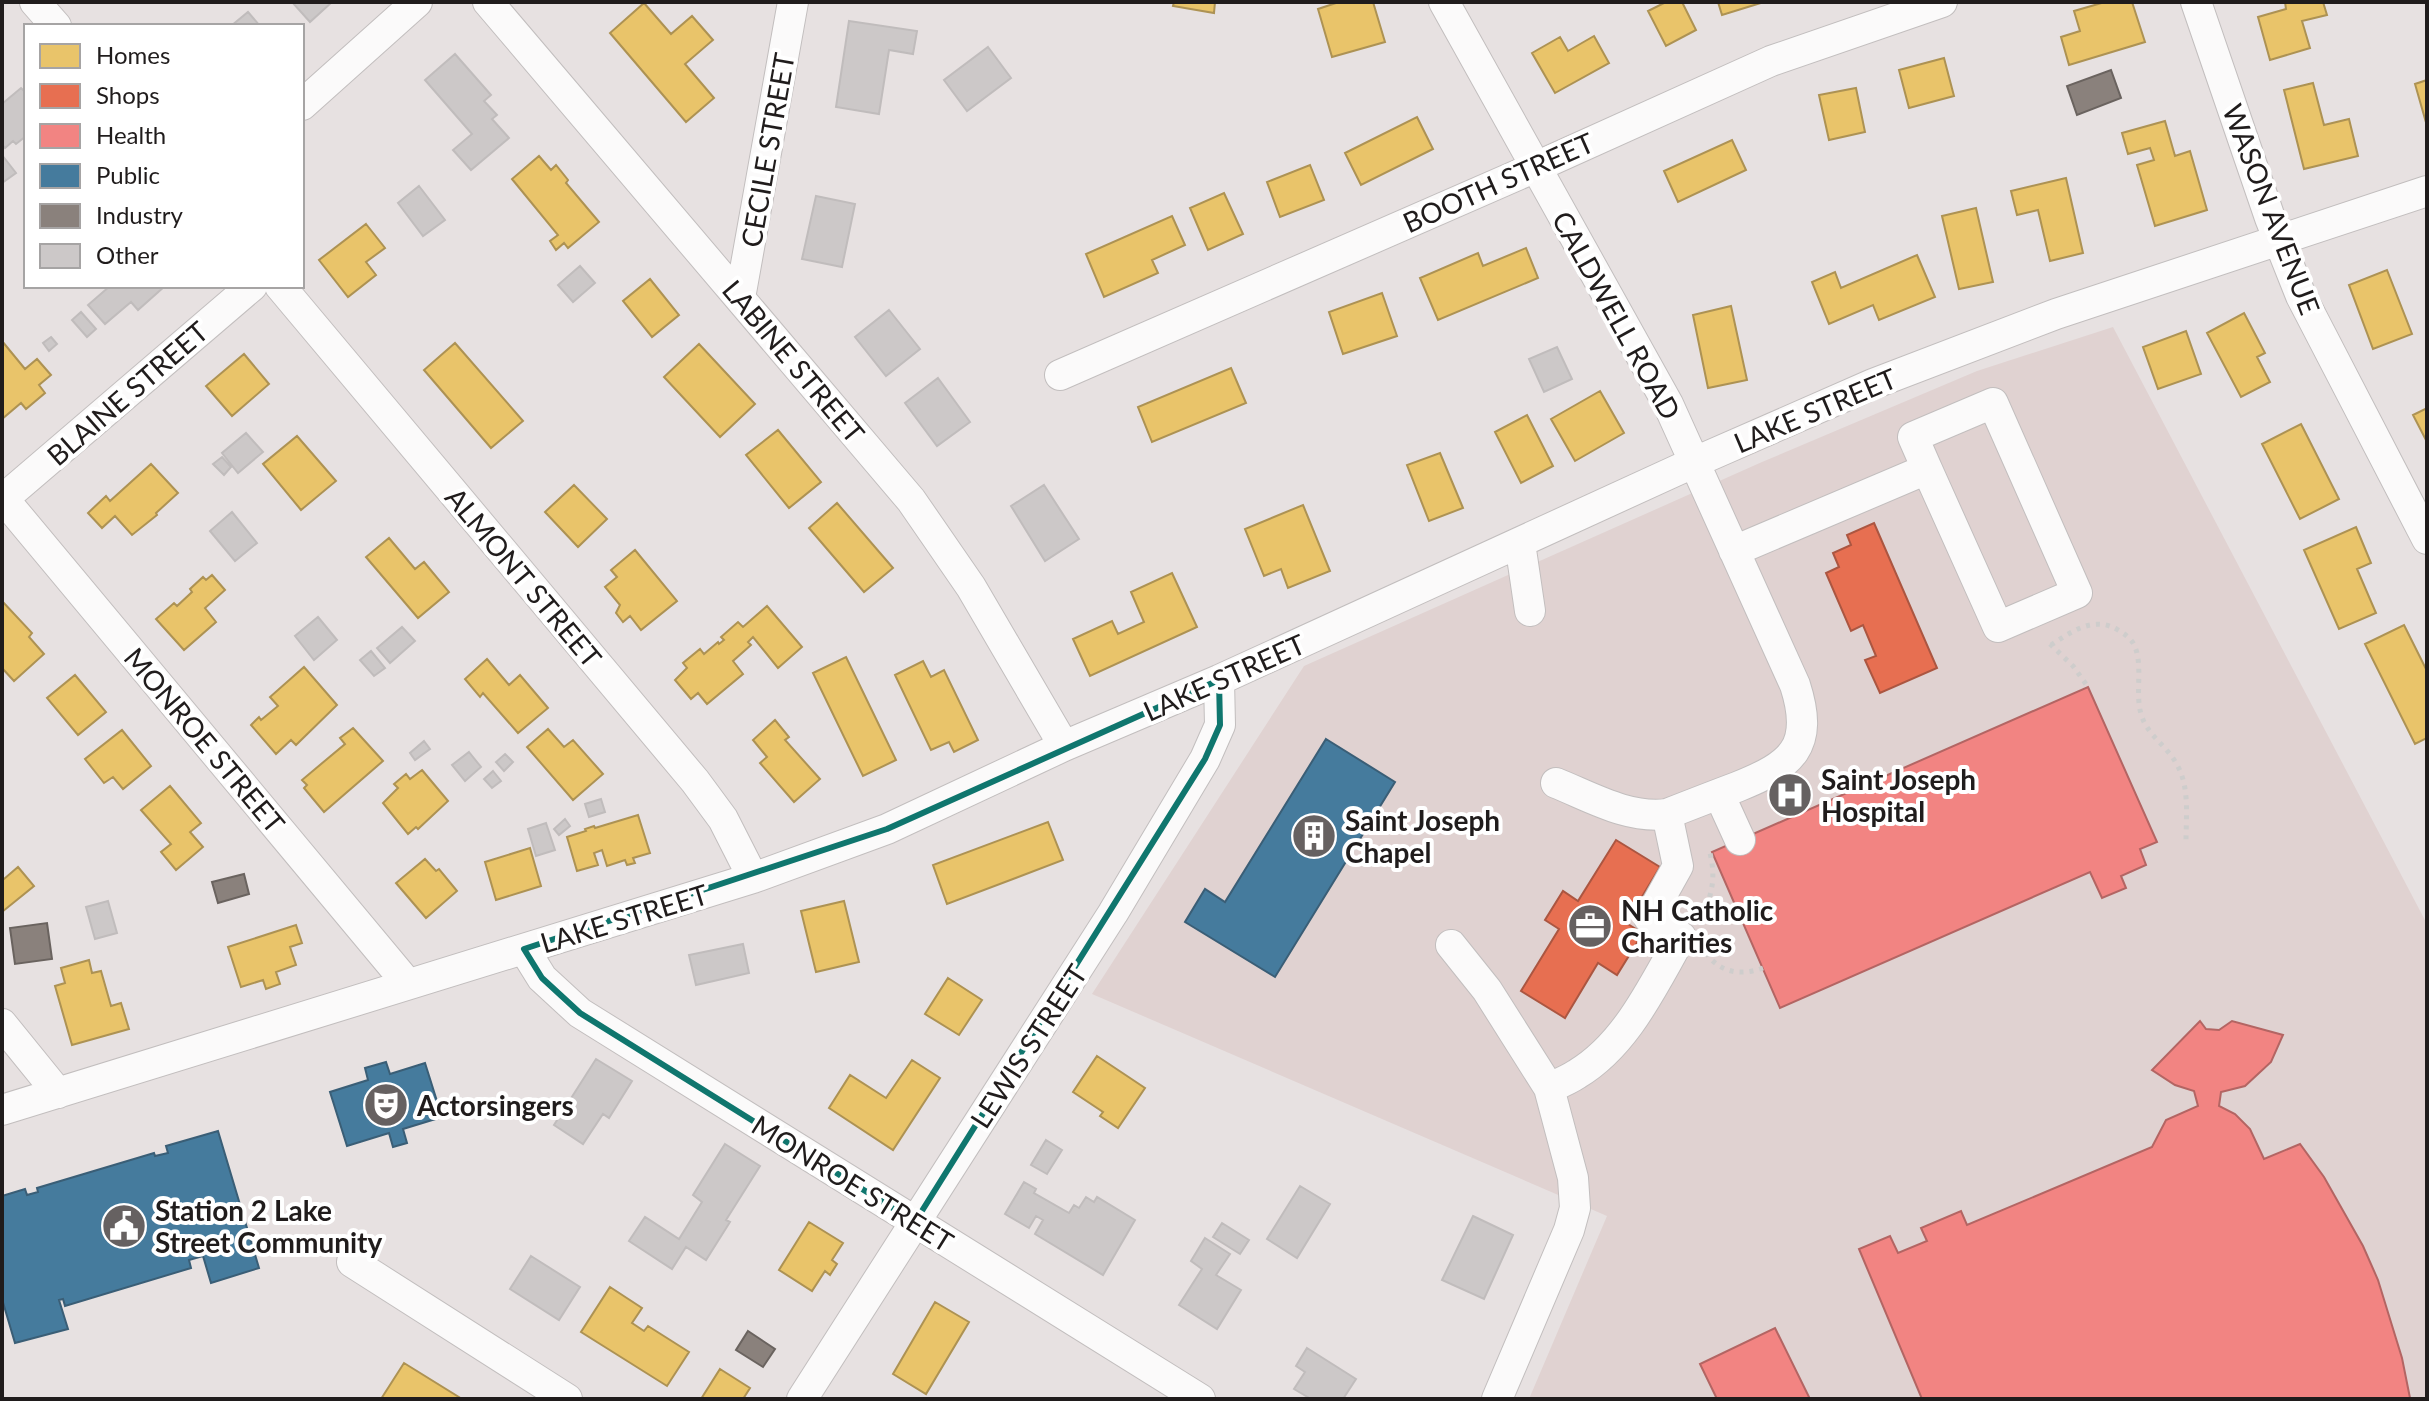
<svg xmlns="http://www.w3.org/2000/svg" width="2429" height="1401" viewBox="0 0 2429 1401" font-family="Lato,sans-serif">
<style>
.built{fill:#e0d2d1}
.homes{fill:#e9c46a;stroke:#ad9253;stroke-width:2}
.shops{fill:#e76f51;stroke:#ab5641;stroke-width:2}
.health{fill:#f28482;stroke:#b36563;stroke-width:2}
.public{fill:#457b9d;stroke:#3a5e76;stroke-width:2}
.industry{fill:#8a817c;stroke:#6a635f;stroke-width:2}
.building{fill:#ccc8c8;stroke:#c0bcbc;stroke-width:2}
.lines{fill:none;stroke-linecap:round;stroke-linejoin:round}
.minor-casing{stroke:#c2bebe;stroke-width:32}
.path{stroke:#cecdcc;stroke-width:5;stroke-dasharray:4 6;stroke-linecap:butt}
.minor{stroke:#fbfafa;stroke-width:30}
.marked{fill:none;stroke:#0f766e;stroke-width:6;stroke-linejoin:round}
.labels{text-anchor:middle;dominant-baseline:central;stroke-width:8;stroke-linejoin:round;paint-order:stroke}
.street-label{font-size:28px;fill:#201c1c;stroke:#fff}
.poi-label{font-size:28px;font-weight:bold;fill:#201c1c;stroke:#fff;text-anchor:start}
</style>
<rect width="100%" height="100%" fill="#e7e1e1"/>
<!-- built -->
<path class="built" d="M2113,327L2427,924V1399H1529L1607,1216L1092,994L1304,666L1762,462L1977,371Z"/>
<!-- homes -->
<path class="homes" d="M1174,2H1215L1214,13L1173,6Z
M1339,2H1373L1385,42L1332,57L1318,9Z
M1666,2H1682L1696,30L1666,46L1648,11Z
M1718,2H1764L1722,15Z
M2105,2H2132L2145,42L2069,65L2061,37L2080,31L2074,11Z
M2285,2H2323L2327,15L2302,21L2310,48L2270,60L2258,17L2286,9Z
M644,3L671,34L692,16L713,40L685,64L714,98L686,122L610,33Z
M1594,36L1609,63L1555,93L1532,53L1560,37L1568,51Z
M1944,58L1954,96L1909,108L1899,70Z
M2427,80V126L2415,84Z
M2313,83L2324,125L2349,119L2358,156L2304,169L2284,90Z
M1856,88L1865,132L1829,140L1819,95Z
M1417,117L1433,149L1361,185L1345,153Z
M2165,121L2175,156L2190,151L2207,210L2155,226L2137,165L2154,160L2150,148L2128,154L2122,133Z
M1732,140L1746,170L1678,202L1664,171Z
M539,156L551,170L556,165L568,180L566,183L599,222L568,248L564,243L556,250L550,241L558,235L512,179Z
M1310,165L1324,200L1280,217L1267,182Z
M2066,178L2083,253L2050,261L2038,210L2017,215L2011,191Z
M1224,193L1243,234L1208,250L1190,208Z
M1976,208L1993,282L1959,289L1942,216Z
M1172,216L1185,245L1152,260L1158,273L1104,297L1086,254Z
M366,224L385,248L366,262L376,275L348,297L319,260Z
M1526,248L1538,278L1438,320L1420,278L1478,253L1483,266Z
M1917,255L1935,297L1879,320L1873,305L1829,324L1812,282L1835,272L1841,288Z
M2387,270L2412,334L2373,349L2349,285Z
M650,279L679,315L652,337L623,301Z
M1382,293L1397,336L1343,354L1329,312Z
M1731,306L1747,380L1708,388L1693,315Z
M2244,313L2265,353L2257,357L2270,382L2241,397L2207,333Z
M2186,331L2201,374L2158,389L2143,347Z
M2,341L25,369L37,359L51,375L39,385L45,393L26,409L21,403L2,419Z
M455,343L523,421L491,448L424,370Z
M699,344L755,404L720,437L664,377Z
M244,354L269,384L232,416L206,386Z
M1231,368L1246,403L1152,442L1138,407Z
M1600,391L1624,433L1575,461L1551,419Z
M2427,408V442L2413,415Z
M1527,415L1553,466L1521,483L1495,432Z
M2301,424L2339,499L2300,519L2262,444Z
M778,430L821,482L789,508L746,455Z
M297,436L336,481L301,510L263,464Z
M1440,453L1463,508L1429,521L1407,465Z
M151,464L178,493L156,513L157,515L132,535L115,516L102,528L88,513L106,496L110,501Z
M574,485L607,519L578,547L545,512Z
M837,503L893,568L864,592L809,528Z
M1303,505L1330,571L1288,588L1281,569L1264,576L1245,529Z
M2356,527L2371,563L2357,569L2376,613L2339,629L2304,550Z
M389,538L415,569L424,562L449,592L418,618L366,557Z
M635,550L677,601L641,630L630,616L623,622L616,613L620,605L605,587L617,577L611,570Z
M1172,573L1197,627L1090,676L1073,639L1112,621L1118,634L1144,622L1131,592Z
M212,575L225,590L205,608L216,622L184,650L156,619L174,603L177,606L192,592L190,589L203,577L206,580Z
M2,601L32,633L29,637L44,654L14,681L2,668Z
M767,606L802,647L778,668L753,637L748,642L751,645L733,661L743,674L707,704L698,693L691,699L675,680L687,668L683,663L700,649L704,654L718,642L719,644L724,640L721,637L738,622L743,627Z
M2404,625L2427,671V738L2415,744L2365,644Z
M846,657L896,760L863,776L813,673Z
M487,659L509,685L520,675L548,708L518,733L483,693L480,697L465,679Z
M923,661L931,677L944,670L978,740L954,752L949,742L931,750L895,675Z
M304,667L337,705L296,745L291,740L276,754L251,725L259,717L261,720L278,706L270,697Z
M75,675L106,712L78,735L47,698Z
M775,720L789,737L785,740L820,779L794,802L760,763L767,757L753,740Z
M353,728L383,761L324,812L304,788L307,785L302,780L345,744L340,738Z
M548,729L564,747L573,740L603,774L573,800L527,747Z
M122,730L151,766L123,789L113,777L104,783L85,759Z
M422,770L448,801L418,829L416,827L408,834L383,803L398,788L394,784L406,774L410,779Z
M170,786L201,823L190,832L203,847L176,870L161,852L171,844L141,810Z
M638,815L650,853L633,858L635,863L627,865L625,860L607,866L602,850L594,853L598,865L577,871L567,837L586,831L585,829L594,826L595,828Z
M1048,822L1063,860L947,904L933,865Z
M530,848L541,886L496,900L485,862Z
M425,859L436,871L439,869L457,891L426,918L396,883Z
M18,867L34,886L2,912V877L4,879Z
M844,901L859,962L816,972L801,911Z
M296,925L302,943L290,947L296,965L276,972L280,984L266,989L263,980L241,987L228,947Z
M89,960L92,973L101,971L111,1006L121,1003L129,1029L72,1045L55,986L65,983L61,968Z
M948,978L982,1000L959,1035L925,1014Z
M1097,1056L1145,1088L1118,1128L1100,1116L1103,1112L1073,1092Z
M912,1060L940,1078L893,1150L829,1108L850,1075L886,1098Z
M809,1222L843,1243L832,1260L837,1264L830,1275L825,1271L812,1291L779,1270Z
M610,1287L642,1308L632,1323L644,1331L648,1326L689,1352L667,1386L581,1332Z
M935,1302L969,1322L926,1394L893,1374Z
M404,1363L462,1399H381Z
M720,1369L750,1388L743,1399H701Z"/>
<!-- shops -->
<path class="shops" d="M1874,523L1937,668L1880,693L1865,660L1876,656L1863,625L1851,631L1826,573L1839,567L1833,553L1851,545L1847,535Z
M1616,840L1660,867L1626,923L1643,933L1617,975L1598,963L1565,1018L1521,991L1559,929L1545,920L1563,891L1578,901Z"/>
<!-- health -->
<path class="health" d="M2088,687L2157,842L2140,849L2146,865L2121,876L2126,888L2102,898L2090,872L1780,1008L1712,852Z
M2200,1021L2206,1029L2219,1030L2232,1021L2283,1035L2271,1062L2245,1086L2221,1092L2219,1106L2235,1114L2250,1129L2264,1159L2300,1144L2324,1177L2363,1246L2378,1280L2402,1358L2410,1398L1922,1399L1859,1249L1890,1236L1898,1253L1927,1241L1921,1228L1961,1211L1967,1225L2152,1147L2166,1120L2198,1106L2194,1091L2175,1085L2152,1070Z
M1775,1328L1810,1399H1717L1700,1364Z"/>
<!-- public -->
<path class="public" d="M1326,739L1395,782L1275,977L1185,922L1205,889L1225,902Z
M386,1062L390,1074L425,1063L442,1117L403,1129L407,1143L393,1147L389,1133L347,1146L330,1092L368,1080L365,1068Z
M218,1131L259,1268L211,1283L203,1256L189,1260L191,1268L65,1306L63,1299L59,1300L68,1329L15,1343L2,1299V1196L25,1189L27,1195L38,1192L37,1188L154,1153L155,1156L168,1153L166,1146Z"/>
<!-- industry -->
<path class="industry" d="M2111,70L2121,98L2077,115L2067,86Z
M244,874L249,894L218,903L212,882Z
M47,923L52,959L15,964L10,928Z
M748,1331L775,1349L763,1367L736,1350Z"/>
<!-- building -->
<path class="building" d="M292,2H332L310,22Z
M248,12L260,26H231Z
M849,21L917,31L913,54L889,50L879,114L836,107Z
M988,47L1011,78L967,111L944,80Z
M455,54L491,95L484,101L497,115L492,119L509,138L471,170L453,150L472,134L425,80Z
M21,88L26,93V136L16,144L13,141L5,148L2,144V104Z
M2,155L16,173L2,183Z
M419,186L445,220L423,236L398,203Z
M816,196L855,204L842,267L802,259Z
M580,266L595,283L573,302L558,285Z
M110,286H165L138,310L131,302L105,324L88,305Z
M889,310L920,349L886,376L855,337Z
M81,312L96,329L87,337L72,320Z
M51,337L57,344L49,351L43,343Z
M1557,347L1572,379L1544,392L1529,359Z
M938,378L970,422L937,446L905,403Z
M246,433L263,452L238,473L222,453Z
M222,457L231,467L224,475L213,464Z
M1044,485L1079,539L1045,561L1011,506Z
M232,512L257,543L235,561L210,531Z
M318,617L337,640L314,660L295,636Z
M402,627L415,641L390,663L377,648Z
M371,651L385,668L374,676L360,660Z
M424,741L430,749L415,760L410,753Z
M469,752L481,767L465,781L452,765Z
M505,754L513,762L504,771L496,762Z
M493,771L501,781L492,788L484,779Z
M601,799L605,812L589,817L585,804Z
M565,819L570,826L559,835L554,829Z
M546,823L555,850L536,856L528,829Z
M108,901L117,933L95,939L86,907Z
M743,944L749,973L696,985L689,955Z
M596,1059L632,1081L609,1118L603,1114L583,1144L554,1125Z
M1046,1140L1062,1150L1047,1174L1031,1165Z
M725,1144L760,1166L726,1220L730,1222L706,1260L686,1247L672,1269L629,1241L645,1217L679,1239L702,1202L693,1195Z
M1024,1182L1036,1189L1034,1193L1069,1213L1074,1205L1079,1208L1086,1197L1094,1202L1097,1197L1135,1220L1103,1275L1035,1234L1043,1220L1036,1216L1029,1228L1005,1214Z
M1300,1186L1330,1204L1297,1258L1267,1239Z
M1473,1216L1513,1235L1484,1299L1442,1280Z
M1222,1223L1249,1240L1240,1254L1213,1237Z
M1205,1238L1230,1254L1216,1275L1241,1290L1217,1329L1179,1305L1202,1269L1191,1261Z
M531,1256L580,1287L559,1320L510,1289Z
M1307,1348L1356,1379L1343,1399H1311L1294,1389L1305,1372L1296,1366Z"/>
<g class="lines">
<!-- minor casing -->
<g class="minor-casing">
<path id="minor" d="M35,2L56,26
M488,2L911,500L971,587L1064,746
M1444,2L1668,404L1795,685C1815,747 1792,765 1737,787C1713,796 1690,805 1667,814L1678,866L1649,918L1681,937C1653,985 1627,1044 1577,1074C1568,1080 1558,1084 1549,1088L1573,1178L1575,1208L1569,1230L1497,1399
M2196,2L2270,218L2301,296L2427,539
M302,105L417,2
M280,286L695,781L723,819L753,878
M740,298L793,2
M1060,375L1536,167L1771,61L1942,2
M2,497L407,983
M2,500L252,286
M1520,543L1530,611
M1734,551L1927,469L1998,627L2077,593L1993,403L1913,437L1927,469
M1556,783C1591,797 1628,819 1667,814
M1719,794L1740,840
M1451,945L1487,990L1549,1088
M524,949L542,978L580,1013L1200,1399
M2,1024L58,1093
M2,1110L753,878L887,829L1064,746L1219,680L1695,462L1873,384L2056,314L2427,191
M352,1262L567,1399
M802,1399L1113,913L1205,759L1220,725L1219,680"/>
</g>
<!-- path -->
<path class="path" d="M2050,644L2073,666L2088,687
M2051,645C2071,632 2094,615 2118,630C2125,634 2132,639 2135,647C2143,667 2135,693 2141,714C2147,735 2166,745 2176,763C2190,786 2186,815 2186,841
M1703,916C1712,892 1716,879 1710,853
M1706,953C1720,973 1741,976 1763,968"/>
<!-- minor -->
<use href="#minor" class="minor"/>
</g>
<!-- marked area -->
<path class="marked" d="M1219,680L1220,725L1205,759L915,1222L580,1013L542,978L524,949L887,829Z"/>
<!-- icons -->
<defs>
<g id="hospital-disc" transform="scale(2.3)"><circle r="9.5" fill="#666161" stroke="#fff"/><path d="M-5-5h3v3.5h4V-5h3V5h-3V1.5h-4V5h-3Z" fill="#fff"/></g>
<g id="building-disc" transform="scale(2.3)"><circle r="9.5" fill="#666161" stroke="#fff"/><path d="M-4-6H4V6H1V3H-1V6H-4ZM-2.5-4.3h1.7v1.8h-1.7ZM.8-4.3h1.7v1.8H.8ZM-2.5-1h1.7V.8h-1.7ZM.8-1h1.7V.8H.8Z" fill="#fff"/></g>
<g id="office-disc" transform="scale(2.3)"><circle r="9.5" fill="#666161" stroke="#fff"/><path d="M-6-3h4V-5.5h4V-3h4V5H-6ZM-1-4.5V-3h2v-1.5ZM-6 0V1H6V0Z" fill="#fff"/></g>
<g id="theatre-disc" transform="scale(2.3)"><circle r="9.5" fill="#666161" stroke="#fff"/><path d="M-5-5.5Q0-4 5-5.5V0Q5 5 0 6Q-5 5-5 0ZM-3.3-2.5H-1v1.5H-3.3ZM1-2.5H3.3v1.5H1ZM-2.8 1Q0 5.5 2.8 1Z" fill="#fff"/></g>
<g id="civic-disc" transform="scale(2.3)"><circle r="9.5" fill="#666161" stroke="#fff"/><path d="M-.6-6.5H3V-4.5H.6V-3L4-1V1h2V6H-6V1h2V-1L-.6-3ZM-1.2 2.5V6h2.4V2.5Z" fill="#fff"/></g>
</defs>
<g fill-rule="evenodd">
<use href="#hospital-disc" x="1790" y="795"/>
<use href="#building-disc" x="1314" y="836"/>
<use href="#office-disc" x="1590" y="926"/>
<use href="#theatre-disc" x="386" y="1105"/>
<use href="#civic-disc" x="124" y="1226"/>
</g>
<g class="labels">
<!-- street labels -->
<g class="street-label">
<text transform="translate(767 150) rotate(-80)">CECILE STREET</text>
<text transform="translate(1498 182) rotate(-24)">BOOTH STREET</text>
<text transform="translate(2272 209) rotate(69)">WASON AVENUE</text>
<text transform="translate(1617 315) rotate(61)">CALDWELL ROAD</text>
<text transform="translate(794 361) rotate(50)">LABINE STREET</text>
<text transform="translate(127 393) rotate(-41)">BLAINE STREET</text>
<text transform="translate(1815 410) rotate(-23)">LAKE STREET</text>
<text transform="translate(524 577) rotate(50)">ALMONT STREET</text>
<text transform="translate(1224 677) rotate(-24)">LAKE STREET</text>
<text transform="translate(205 740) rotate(50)">MONROE STREET</text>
<text transform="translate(624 918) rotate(-17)">LAKE STREET</text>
<text transform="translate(1028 1046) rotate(-57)">LEWIS STREET</text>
<text transform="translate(853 1183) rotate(32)">MONROE STREET</text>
</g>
<!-- poi labels -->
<g class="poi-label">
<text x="1821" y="779">Saint Joseph<tspan x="1821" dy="32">Hospital</tspan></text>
<text x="1345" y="820">Saint Joseph<tspan x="1345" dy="32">Chapel</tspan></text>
<text x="1621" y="910">NH Catholic<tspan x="1621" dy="32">Charities</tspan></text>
<text x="417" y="1105">Actorsingers</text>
<text x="155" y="1210">Station 2 Lake<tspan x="155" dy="32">Street Community</tspan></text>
</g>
</g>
<!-- border -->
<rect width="2429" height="1401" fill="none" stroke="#201c1c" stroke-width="8"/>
<!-- legend -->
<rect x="24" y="24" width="280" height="264" fill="#ffffff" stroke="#a6a4a4" stroke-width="2"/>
<rect x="40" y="44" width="40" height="24" fill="#e9c46a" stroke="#a6a4a4" stroke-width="2"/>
<text x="96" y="64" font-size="24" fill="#201c1c">Homes</text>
<rect x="40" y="84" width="40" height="24" fill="#e76f51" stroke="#a6a4a4" stroke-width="2"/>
<text x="96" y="104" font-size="24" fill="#201c1c">Shops</text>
<rect x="40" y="124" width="40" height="24" fill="#f28482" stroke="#a6a4a4" stroke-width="2"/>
<text x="96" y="144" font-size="24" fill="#201c1c">Health</text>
<rect x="40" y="164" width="40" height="24" fill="#457b9d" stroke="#a6a4a4" stroke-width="2"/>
<text x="96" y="184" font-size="24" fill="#201c1c">Public</text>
<rect x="40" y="204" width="40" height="24" fill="#8a817c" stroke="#a6a4a4" stroke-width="2"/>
<text x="96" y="224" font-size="24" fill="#201c1c">Industry</text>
<rect x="40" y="244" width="40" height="24" fill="#ccc8c8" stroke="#a6a4a4" stroke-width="2"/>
<text x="96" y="264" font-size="24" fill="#201c1c">Other</text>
</svg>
